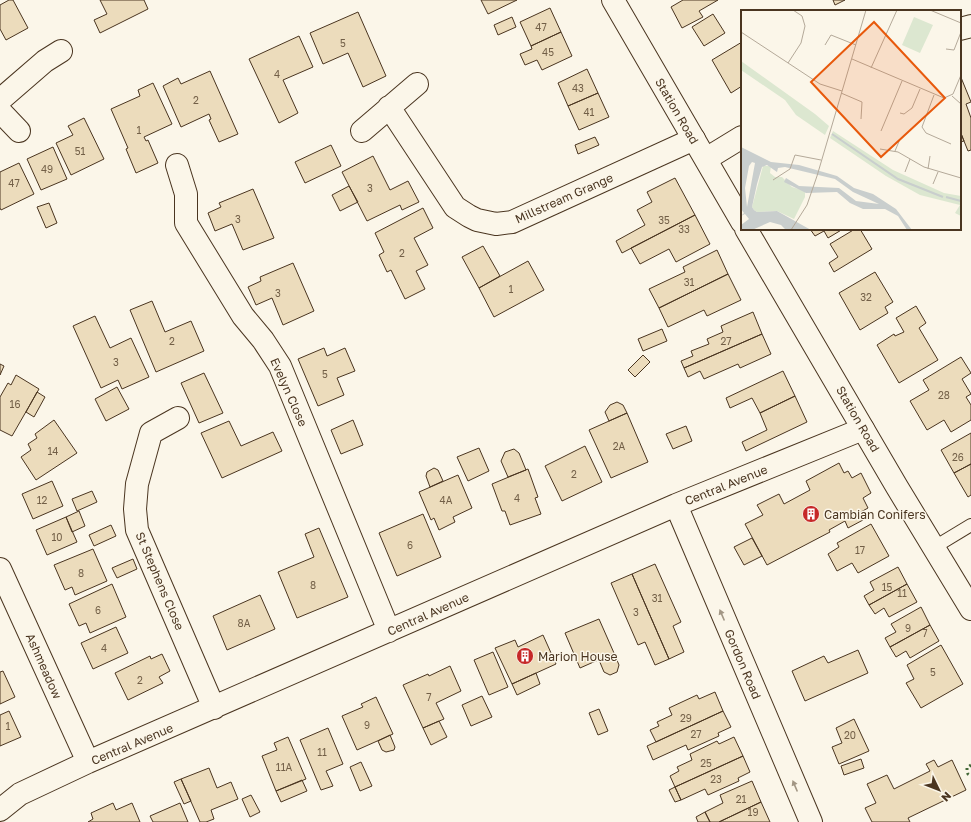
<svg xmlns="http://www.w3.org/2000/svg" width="971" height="822" viewBox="0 0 971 822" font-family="'Golos Text',sans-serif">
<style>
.building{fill:#ecdcbc;stroke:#4a3520}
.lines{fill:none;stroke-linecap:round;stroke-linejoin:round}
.lane-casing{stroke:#4a3520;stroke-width:14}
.street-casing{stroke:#4a3520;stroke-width:24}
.secondary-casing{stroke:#4a3520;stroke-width:24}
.lane{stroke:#fbf6e9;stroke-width:12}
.street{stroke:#fbf6e9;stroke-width:22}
.secondary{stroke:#fbf6e9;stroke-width:22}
.hedge{stroke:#436837;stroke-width:3;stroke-dasharray:2 3;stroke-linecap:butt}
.oneway{fill:#a29684}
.labels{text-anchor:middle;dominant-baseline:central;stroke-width:3;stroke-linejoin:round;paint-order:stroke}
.number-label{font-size:10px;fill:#725f47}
.street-label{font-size:12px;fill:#4a3520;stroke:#fbf6e9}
.poi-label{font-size:12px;fill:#4a3520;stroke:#fbf6e9;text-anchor:start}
.inset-river{fill:none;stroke:#c9cecd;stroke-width:2}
.inset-road{fill:none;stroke:#b4a999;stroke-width:1}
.view{fill:#e8590c;fill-opacity:0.15;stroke:#e8590c;stroke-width:2}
.inset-edge{fill:none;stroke:#4a3520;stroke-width:2}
</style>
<rect width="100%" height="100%" fill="#fbf6e9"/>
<!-- building -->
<path class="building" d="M9,0H13L28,28L6,40L0,29V5Z
M100,0H144L148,9L100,33L94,20L107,14Z
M481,0H517L488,14Z
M683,0H718L699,11L703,17L682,28L671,7Z
M833,0H845L835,5Z
M550,8L561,32L531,46L520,22Z
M358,12L386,76L363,87L348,53L323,64L310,33Z
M713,14L725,33L704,46L692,27Z
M512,17L516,27L498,35L494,25Z
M561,32L572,56L542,70L537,60L525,65L520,54L532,49L531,46Z
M299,36L313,67L283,80L298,113L279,123L249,59Z
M742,42V86L731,93L712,60Z
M587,69L598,93L568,106L558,83Z
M210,71L238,134L219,142L209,120L211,119L209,114L181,127L163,86L178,78L181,84Z
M960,75L971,102L966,104L971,118V150L968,151L960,131Z
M153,83L172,124L144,137L146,141L148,140L158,163L136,173L126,149L128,148L111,109L140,96L138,90Z
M598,93L609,117L579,130L568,106Z
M84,118L104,159L71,175L56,143L73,135L68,126Z
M960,131L964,141L960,142Z
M595,137L599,145L578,154L575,145Z
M331,145L341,166L305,183L295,162Z
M53,147L67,179L41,190L27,159Z
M373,156L390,190L408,181L419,202L402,210L400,205L367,221L342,172Z
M19,163L34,194L1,210L0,208V172Z
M675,178L695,215L622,253L616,241L645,225L637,210L652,202L647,192Z
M349,186L358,202L340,211L332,195Z
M253,189L274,238L243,250L232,224L215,231L208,213L221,207L219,203Z
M49,203L57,223L46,228L37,207Z
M423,208L433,228L414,238L428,265L416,271L425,289L405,299L391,270L387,272L379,255L384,252L375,233Z
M695,215L710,244L676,262L669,249L640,264L631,248Z
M810,229H843L828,238L824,231L815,236Z
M855,229H860L872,249L834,272L829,263L838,257L830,244Z
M483,246L500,276L479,288L462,257Z
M717,250L728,274L659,308L649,289L685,272L683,267Z
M528,261L544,290L494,317L479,288Z
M293,263L314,311L283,325L272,298L256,305L248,287L261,281L260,277Z
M875,272L893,302L885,307L888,313L860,330L839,293Z
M728,274L741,300L707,316L704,310L668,327L659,308Z
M152,301L165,332L191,321L204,351L156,372L130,310Z
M916,306L926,323L919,328L938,360L899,383L877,345L894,334L895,336L904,332L896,318Z
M753,312L762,334L684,368L681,361L693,356L691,351L709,344L707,339L723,332L721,326Z
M95,316L110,348L131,338L149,377L122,389L118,380L101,388L73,326Z
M662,329L667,341L643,351L638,339Z
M762,334L771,354L740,368L738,364L704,379L700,371L688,377L684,368Z
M324,348L327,356L345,348L355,371L337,378L344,395L318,406L298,359Z
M643,355L650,362L635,377L628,370Z
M961,357L971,373L962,379L971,394L966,397L971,405V420L951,432L944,420L927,430L910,401L929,390L923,380Z
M0,364L4,366L0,375Z
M783,371L795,396L760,413L752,398L730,408L726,398Z
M204,373L223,413L199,423L181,383Z
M16,375L39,389L12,436L0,430V397L8,383L11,385Z
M117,387L129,409L106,421L95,399Z
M37,392L45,397L34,417L26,412Z
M795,396L807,422L746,451L742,442L767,430L760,413Z
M617,402L623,405L627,413L609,421L605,412L610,405Z
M627,413L648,462L611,478L589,430Z
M54,420L77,453L36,480L21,457L31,450L28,444L37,438L35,434Z
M353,420L363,445L341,454L331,430Z
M229,421L241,446L273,432L282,451L222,478L201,433Z
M686,426L692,441L673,449L666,434Z
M971,433V464L954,473L941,450Z
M585,446L602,482L562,501L545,466Z
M479,448L489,471L468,481L457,457Z
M514,449L519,453L526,470L508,477L501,461L505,452Z
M839,463L844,473L848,471L852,478L861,473L871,493L863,498L868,508L859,513L863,520L848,528L845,521L829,530L830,532L767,565L745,524L763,515L757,505L779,494L784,504L810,490L806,481Z
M971,464V495L968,497L954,473Z
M434,468L438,470L443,481L430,487L426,476L427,472Z
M528,469L538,497L535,498L541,514L510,525L505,511H502L492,484Z
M458,475L472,508L453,517L455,522L439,530L434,518L431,520L419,492Z
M52,481L63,506L33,519L22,494Z
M92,491L97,502L77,511L72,499Z
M79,511L85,526L72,532L66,517Z
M423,514L441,557L397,576L379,533Z
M66,517L77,542L47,555L36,530Z
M871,524L889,556L858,573L852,563L837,571L828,554L839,547L837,543Z
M111,525L116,536L94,546L89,535Z
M319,528L348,597L297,618L278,572L314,557L305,534Z
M752,538L762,556L744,565L734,547Z
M93,549L107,581L75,595L72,587L65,590L54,565Z
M133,559L137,569L117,578L112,568Z
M655,564L681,622L673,626L684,652L669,659L632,574Z
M898,567L907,584L869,605L864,596L874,590L870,582Z
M632,574L669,659L655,665L645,642L638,645L611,583Z
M112,584L126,617L90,633L86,623L79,626L69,604Z
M907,584L917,602L889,617L884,608L875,614L869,605Z
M260,595L275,629L227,650L213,616Z
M921,607L930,625L890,647L885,638L896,632L891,624Z
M599,619L614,653L580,668L565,633Z
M930,625L939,641L910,658L906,651L896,657L890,647Z
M116,627L128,653L93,669L81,643Z
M543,635L556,664L512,684L495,648L515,640L518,647Z
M941,645L963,684L921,708L906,683L914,679L907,665Z
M858,650L868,673L805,701L792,671L824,656L828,663Z
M493,652L508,687L489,695L474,660Z
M614,653L619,665L617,672L610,675L604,672L599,660Z
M162,654L170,671L159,677L163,683L128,700L115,673L150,656L151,659Z
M450,666L461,691L436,703L444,719L423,728L403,685L428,674L429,676Z
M3,671L15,697L0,704V672Z
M536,673L540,684L517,695L512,684Z
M715,692L723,711L656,742L650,730L659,726L657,722L672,715L669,708L697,695L699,699Z
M482,696L492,717L471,726L462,705Z
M376,697L393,734L357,750L342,716L363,707L361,704Z
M599,709L608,731L598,735L589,713Z
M9,711L21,737L0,746V715Z
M723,711L731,727L718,733L719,736L688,750L686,745L653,760L647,746Z
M854,719L869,751L839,764L832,747L842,743L836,728Z
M439,721L447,737L431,745L423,728Z
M328,728L343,764L326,771L333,786L321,790L300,740Z
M390,735L395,747L394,750L386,752L382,750L378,741Z
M288,737L306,779L276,791L262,756L277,750L274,743Z
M734,737L743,756L675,787L670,776L679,771L677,767L692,760L690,754L717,741L719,744Z
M743,756L750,772L738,778L739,781L708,795L705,789L681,800L675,787Z
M861,759L864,768L844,775L841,766Z
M934,760L938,767L952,760L966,790L908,818L910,822H872L865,808L876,803L867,784L887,775L894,789L930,771L926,764Z
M361,762L372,786L360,791L350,767Z
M209,768L217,788L231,782L238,799L211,810L214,819L206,822H200L181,779Z
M181,779L191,801L184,804L174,782Z
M302,780L307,791L281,802L276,791Z
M752,781L761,802L719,822H710L705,812L723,803L720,795Z
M675,787L681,800L675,802L669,790Z
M251,795L260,812L250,817L242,799Z
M761,802L770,822H719Z
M113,803L116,810L132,803L140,822H88L93,819L91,813Z
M180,803L188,822H153L150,816Z
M705,812L710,822H698L696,817Z"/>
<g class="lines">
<!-- lane casing -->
<g class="lane-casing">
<path id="lane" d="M933,548L971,525"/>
</g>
<!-- street casing -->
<g class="street-casing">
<path id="street" d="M960,29L971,26
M0,100L45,61L61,51
M389,107L455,207L469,216L477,220L496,224L512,222L694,139
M0,111L19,131
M362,131L417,84
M706,159L742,137
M177,165L186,194V223L243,316L263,340L280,366L389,631
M178,418L151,433L137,484L135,509L137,530L214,708
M676,505L811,822
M0,569L88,762
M0,810L20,794L88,762L676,505L863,429"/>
</g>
<!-- secondary casing -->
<g class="secondary-casing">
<path id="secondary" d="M613,0L742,222
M746,229L897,487L971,609"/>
</g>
<!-- lane -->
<use href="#lane" class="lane"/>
<!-- street -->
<use href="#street" class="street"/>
<!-- secondary -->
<use href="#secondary" class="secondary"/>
<!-- hedge -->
<path class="hedge" d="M971,765L967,768V771L968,774L971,776"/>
</g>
<!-- one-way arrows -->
<defs><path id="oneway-solid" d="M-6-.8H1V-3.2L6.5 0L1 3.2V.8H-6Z"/></defs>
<g class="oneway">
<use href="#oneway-solid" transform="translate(722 615) rotate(-113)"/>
<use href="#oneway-solid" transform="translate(795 786) rotate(-113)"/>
</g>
<!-- icons -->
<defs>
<g id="building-disc" transform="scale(0.9)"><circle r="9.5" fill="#c62828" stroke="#fbf6e9"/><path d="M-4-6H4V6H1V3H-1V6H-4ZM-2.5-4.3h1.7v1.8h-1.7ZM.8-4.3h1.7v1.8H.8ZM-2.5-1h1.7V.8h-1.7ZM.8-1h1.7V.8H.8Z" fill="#fff"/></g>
</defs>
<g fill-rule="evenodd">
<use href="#building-disc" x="811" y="514"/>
<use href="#building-disc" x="525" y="656"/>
</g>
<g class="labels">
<!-- number labels -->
<g class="number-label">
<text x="541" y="27">47</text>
<text x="343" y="43">5</text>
<text x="548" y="52">45</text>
<text x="277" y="74">4</text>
<text x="578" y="88">43</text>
<text x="196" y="100">2</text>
<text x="589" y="112">41</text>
<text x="139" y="130">1</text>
<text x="80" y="151">51</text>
<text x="47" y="169">49</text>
<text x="14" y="183">47</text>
<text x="370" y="188">3</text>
<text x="238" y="219">3</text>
<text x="664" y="220">35</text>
<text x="684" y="229">33</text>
<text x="402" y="253">2</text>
<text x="689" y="282">31</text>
<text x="511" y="289">1</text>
<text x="278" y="293">3</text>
<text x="866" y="297">32</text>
<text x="172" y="341">2</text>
<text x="726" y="341">27</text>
<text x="116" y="362">3</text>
<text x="325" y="374">5</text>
<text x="944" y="395">28</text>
<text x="15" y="404">16</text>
<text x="619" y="446">2A</text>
<text x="53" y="451">14</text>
<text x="958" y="457">26</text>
<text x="574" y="474">2</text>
<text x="517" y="498">4</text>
<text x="42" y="500">12</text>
<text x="446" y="500">4A</text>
<text x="57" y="537">10</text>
<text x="410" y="545">6</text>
<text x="860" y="550">17</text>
<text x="81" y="573">8</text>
<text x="313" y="585">8</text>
<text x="887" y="587">15</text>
<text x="902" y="593">11</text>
<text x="657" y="598">31</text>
<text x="98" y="610">6</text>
<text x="636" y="612">3</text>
<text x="244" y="623">8A</text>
<text x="908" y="628">9</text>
<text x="925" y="633">7</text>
<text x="104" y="648">4</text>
<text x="933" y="672">5</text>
<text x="140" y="680">2</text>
<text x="429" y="697">7</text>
<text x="686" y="718">29</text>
<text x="367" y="725">9</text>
<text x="8" y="726">1</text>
<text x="696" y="734">27</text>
<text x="850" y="735">20</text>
<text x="322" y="752">11</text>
<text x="706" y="763">25</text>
<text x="284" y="767">11A</text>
<text x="716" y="779">23</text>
<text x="741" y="799">21</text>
<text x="753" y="812">19</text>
</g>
<!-- street labels -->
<g class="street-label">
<text transform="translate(677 111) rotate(60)">Station Road</text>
<text transform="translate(564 198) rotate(-24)">Millstream Grange</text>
<text transform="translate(289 392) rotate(66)">Evelyn Close</text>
<text transform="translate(858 419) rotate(60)">Station Road</text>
<text transform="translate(726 485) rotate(-22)">Central Avenue</text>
<text transform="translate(160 581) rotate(67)">St Stephens Close</text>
<text transform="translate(428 614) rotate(-24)">Central Avenue</text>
<text transform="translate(743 664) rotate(67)">Gordon Road</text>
<text transform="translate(44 666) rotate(66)">Ashmeadow</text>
<text transform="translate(132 744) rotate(-23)">Central Avenue</text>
</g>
<!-- poi labels -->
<g class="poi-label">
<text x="824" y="514">Cambian Conifers</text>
<text x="538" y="656">Marion House</text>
</g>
</g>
<!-- overview -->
<g transform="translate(741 10)">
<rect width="220" height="220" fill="#fbf6e9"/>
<path d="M173,7L192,15L179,43L161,35ZM0,51L74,104L88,116L84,125L55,105L44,90L0,60ZM92,121L152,160L203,183L220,186V206L214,203L219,195L179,185L145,166L89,128ZM22,156H30L29,163L34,167H41L51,177L64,181V187L53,209L36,201L16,202L13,200L11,197Z" fill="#dce7d0"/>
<path d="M0,137L30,152L58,155L96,166L113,178L132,184L155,199L171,220H166L157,206L144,199H122L109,193L96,182L65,183L43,172L45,168L58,176L98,178L115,191L138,194L112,182L94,169L44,157L37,158L36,162L26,155L21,157L16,174L11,197L13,200L16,202L36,201L70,220H45L40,215L29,212L11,220H0V215L8,209L4,204L0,206L3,203L0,199ZM11,152L14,153L6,197L4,178L8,156Z" fill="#c9cecd" fill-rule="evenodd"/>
<path class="inset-river" d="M91,124L157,169L202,187M205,187L220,191"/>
<path class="inset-road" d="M189,0L220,13M0,22L79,74L101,81M84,35L90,25L115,35M205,39L213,40L220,22M111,49L203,88L212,84L220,65M47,53L60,33L64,16L61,6L52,0M130,58L156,0M100,83L121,92L120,109M193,85L181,117L185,123L210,134M211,86L220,94M159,103L163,104L171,98L179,79M140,121L161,71M139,139L157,142L183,157L220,168M154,141L159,129M187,159L189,146M164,162L169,149M32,170L49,159L54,145L80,150M192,174L197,162M50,220L66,195L76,166L125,0"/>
<path class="view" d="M133,12L204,88L140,147L70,72Z"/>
<rect width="220" height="220" class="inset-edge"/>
</g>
<!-- north arrow -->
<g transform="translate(939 790) rotate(133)" stroke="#fbf6e9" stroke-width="3" paint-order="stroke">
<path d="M0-3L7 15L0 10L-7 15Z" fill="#4a3520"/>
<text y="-6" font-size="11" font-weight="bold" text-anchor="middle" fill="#4a3520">N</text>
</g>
</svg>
